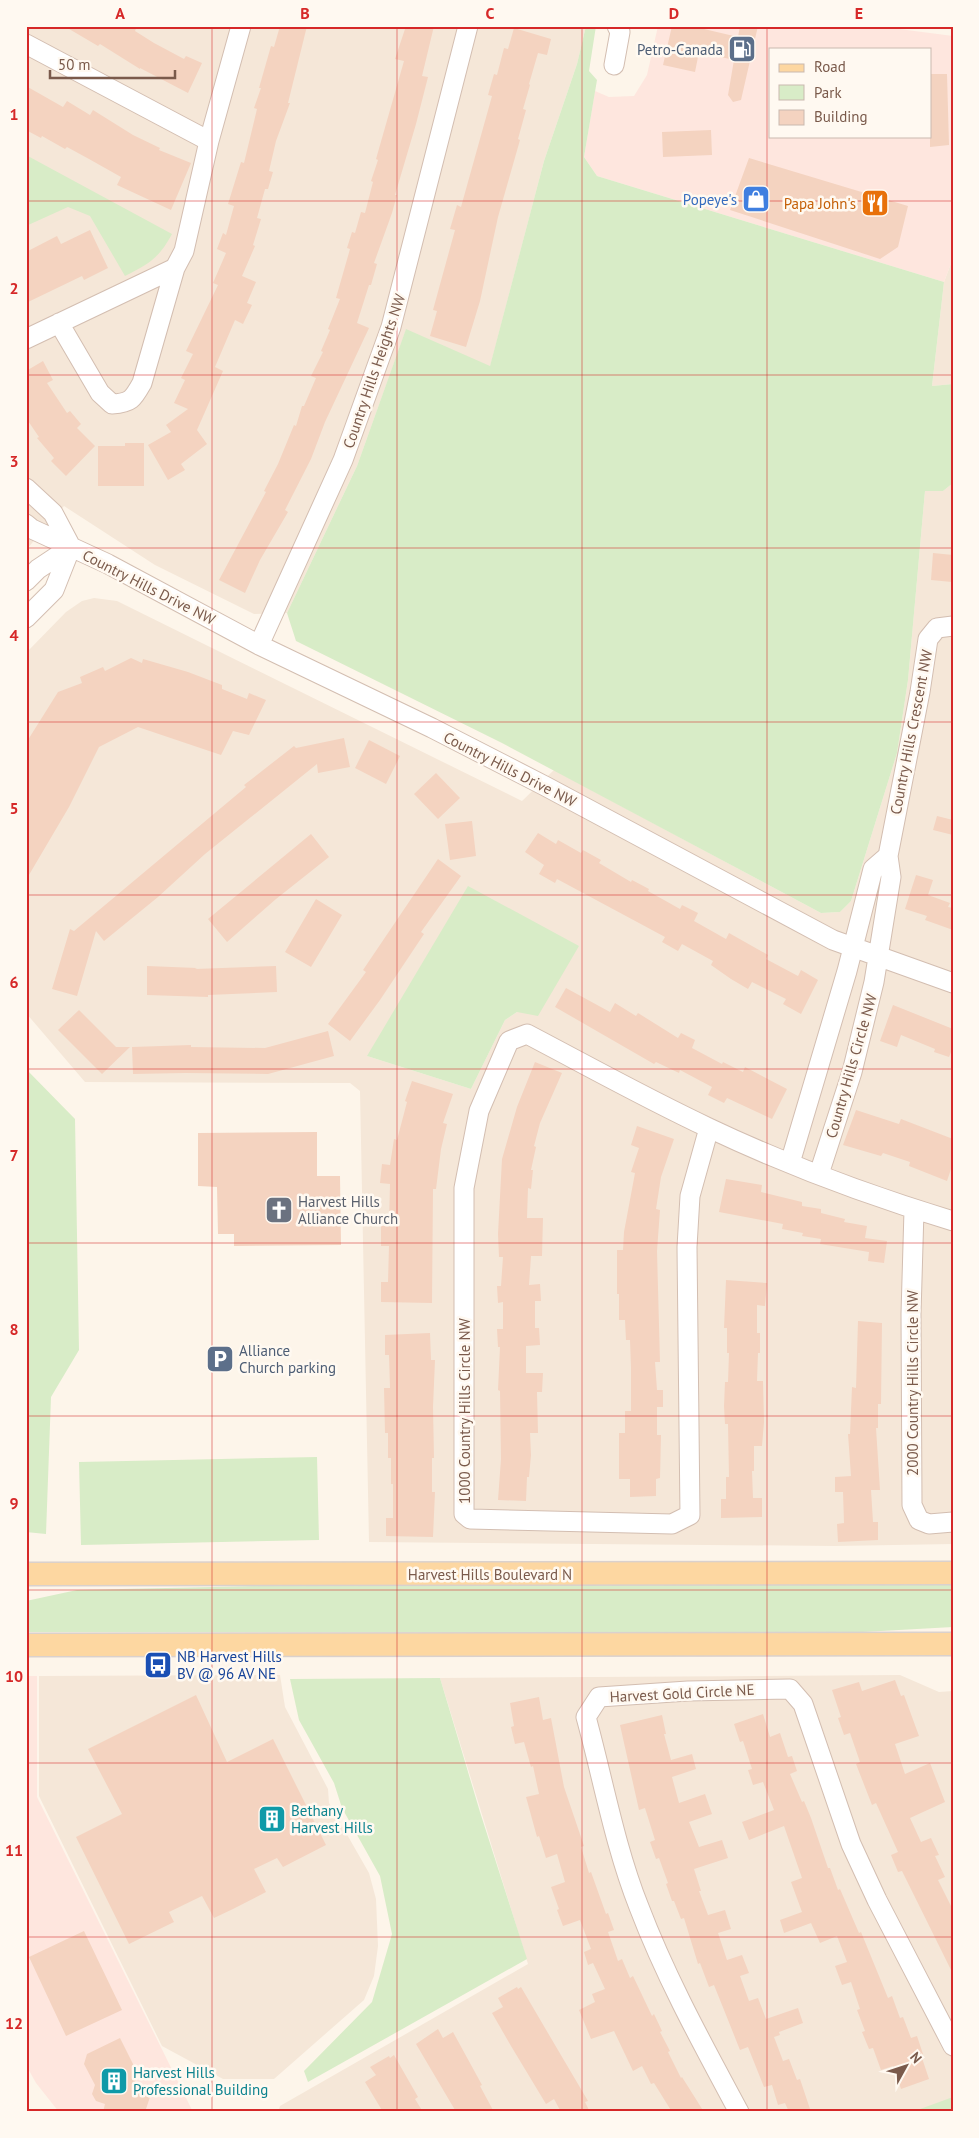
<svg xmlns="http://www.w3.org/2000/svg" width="979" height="2138" viewBox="0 0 979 2138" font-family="'PT Sans',sans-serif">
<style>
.residential{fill:#f5e7d8;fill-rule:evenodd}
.commercial{fill:#fee6de;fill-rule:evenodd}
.green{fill:#d8ecc7}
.building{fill:#f4d3c0}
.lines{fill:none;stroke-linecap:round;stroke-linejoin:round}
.minor-casing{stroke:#d3beb1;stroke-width:21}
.major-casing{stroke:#dad1cd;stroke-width:25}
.minor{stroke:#fff;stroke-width:19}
.major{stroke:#fdd7a1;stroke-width:22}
.grid{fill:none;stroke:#d62828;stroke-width:1;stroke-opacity:0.55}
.labels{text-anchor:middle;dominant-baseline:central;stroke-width:5;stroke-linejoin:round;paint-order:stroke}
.service-label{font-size:15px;fill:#4e5e75;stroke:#fff9f1;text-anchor:end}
.shop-label{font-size:15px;fill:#366cbe;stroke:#fff9f1;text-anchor:end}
.food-label{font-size:15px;fill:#c56008;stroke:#fff9f1;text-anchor:end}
.street-label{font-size:15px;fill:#7a5a4b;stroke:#fff9f1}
.worship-label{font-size:15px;fill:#5b616d;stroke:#fff9f1;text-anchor:start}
.transit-label{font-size:15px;fill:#164399;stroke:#fff9f1;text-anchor:start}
.culture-label{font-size:15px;fill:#0d838f;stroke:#fff9f1;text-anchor:start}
.neatline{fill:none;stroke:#d62828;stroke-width:2}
.grid-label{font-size:16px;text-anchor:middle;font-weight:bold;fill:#d62828}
</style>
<rect width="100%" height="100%" fill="#fdf5ea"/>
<!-- residential -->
<path class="residential" d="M26,26H586L577,64L544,161L490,367L406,330L357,466L287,613L254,614L155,565L64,506L26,550Z
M953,258V384L932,386L944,282Z
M953,483V1544L835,1546L369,1542L360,1091L350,1083L85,1082L26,1013V653L66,612L82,601L94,598L117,601L522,801L554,770L821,913L840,912L851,901L897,753L908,680L925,491H943ZM579,946L517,1012L505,1020L471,1089L367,1056Z
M280,1675L285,1707L328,1789L329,1803L369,1873L376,1899L378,1946L374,1976L364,2000L274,2079H223L162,2046L39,1796V1676Z
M900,1675L939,1692L953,1691V2112H278L280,2106L528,1964L440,1678Z"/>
<!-- commercial -->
<path class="commercial" d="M658,26H876L953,36V258L944,282L597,176L584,157L595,91L609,97L634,96L647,75ZM770,49H930V136H770Z
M26,1676H37V1797L193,2112H59L36,2083L26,2065Z"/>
<!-- green -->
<path class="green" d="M586,26H596L589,71L597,80L584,157L597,176L944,282L932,386L953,384V483L943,491H925L908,680L897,753L851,901L840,912L821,913L502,743L296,641L287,613L357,466L406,329L490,366L544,161L577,64Z
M26,155L172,234C159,258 149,264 125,276L90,216L68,207L26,226Z
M468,886L579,946L538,1016L517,1012L505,1020L471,1089L367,1056Z
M26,1069L75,1119L79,1350L51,1397L46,1534L26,1532Z
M317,1457L319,1540L81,1545L79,1462Z
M953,1580V1627L863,1632H26V1601L77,1590L472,1581Z
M440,1678L480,1812L527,1959L308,2082L304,2071L372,2002L392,1934L380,1876L342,1808L334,1783L299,1720L290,1679Z
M953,2097V2112H912Z"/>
<!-- building -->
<path class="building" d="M64,26H137L135,31L154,43L184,59L186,56L202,63L188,93L140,68V69L100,44L98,46Z
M280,26H307L288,103H290L276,141L269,171L273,172L268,189H265L257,218L261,219L253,245L255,246L242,276L256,282L247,303L252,305L243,324L235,320L215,367L223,371L197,430L207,444L181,464L185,470L168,480L148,445L171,432L166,425L188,409L174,403L185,380L181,378L193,354L186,351L218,285L213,283L226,253L217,249L223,233L226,235L234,206L228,204L241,162L244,163L257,109L254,108L261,88H259L271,46L274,47Z
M406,26H434L422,76L428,77L416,124L395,195H397L392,213L374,263L377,264L371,285H369L357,323L369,328L325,422L311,459L285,510L288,512L260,560L245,593L219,580L266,492L264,491L278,464L294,425L296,426L302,406H304L316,378L311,376L323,352L321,351L330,330L328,329L340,299L336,298L350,249L347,248L352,232L355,233L361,212L365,213L373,182L371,181L378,160L376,159L404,61L395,59Z
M672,26H705L704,29L738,37L740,26H758L741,100L733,102L728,95L734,60L699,52L695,72L663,65Z
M514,28L551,39L547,55L538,53L529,84L530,85L523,109L526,110L518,139L520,140L498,217L480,301L466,347L430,336L437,311L433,310L455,230L450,229L457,205L461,207L492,96L488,95L494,74L497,75L504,48L508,49Z
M930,74H947L949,145L930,147Z
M26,86L63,107L67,101L90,115L93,110L133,135L160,148L159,150L191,163L171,210L117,185L121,177L89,159L67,147L65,149L42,136L41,138L26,130Z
M711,130L712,155L663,157L662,132Z
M749,158L908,206L898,247L880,259L730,210Z
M90,230L108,268L84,280L82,276L26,303V252L57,236L61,244Z
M43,361L53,380L47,383L67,413L70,411L81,424L77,428L95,446L66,476L51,461L54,458L37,438L39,437L26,418V371Z
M125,443H144V486H98V446H125Z
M933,553L953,555L952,582L931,580Z
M131,658L142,663L143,659L188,672L222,685V689L247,699L249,693L266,700L249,735L233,731L221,755L138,727L99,747L69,807L26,880V743L58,692L82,683L80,677L103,667L105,671Z
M344,738L350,767L318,773L317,764L205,854L158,897L104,941L96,931L77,996L52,989L70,929L74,931L246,787L244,785L294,746L296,748Z
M369,740L400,756L386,784L355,768Z
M436,773L460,798L438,819L414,794Z
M937,816L953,820V835L933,830Z
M472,821L476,856L450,860L445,824Z
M538,833L556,844L558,840L581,853L583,850L601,860L599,863L631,882L632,880L649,889L648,891L680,909L682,905L698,913L694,921L726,939L729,933L768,955L766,959L798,976L801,970L818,980L801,1014L783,1004L786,999L752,982L748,989L731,979L711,965L713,961L682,944L678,951L662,942L665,937L557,879L555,883L539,874L544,865L525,852Z
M311,834L329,857L276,899L227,942L208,919Z
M438,859L461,876L421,932L424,934L380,1000L350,1041L328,1024L366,972L363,970Z
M916,875L933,880L928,895L950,903L948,907L953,908V930L925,920L927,916L905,909Z
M316,899L342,915L311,967L285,952Z
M147,966L197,968L195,969L276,966L277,992L208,995V997L147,995Z
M566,988L610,1012L615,1003L636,1016L638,1013L678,1038L681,1033L695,1040L692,1048L722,1064L723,1062L743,1072L745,1067L787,1089L772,1119L727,1098L724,1103L708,1095L712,1087L680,1070L679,1073L656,1062L654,1064L555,1007Z
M893,1005L953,1029V1047L949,1057L934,1052L935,1049L901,1035L897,1047L880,1041Z
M79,1010L116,1047H130L102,1074L58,1030Z
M328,1031L334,1056L268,1074L185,1073L133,1074L132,1047L191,1045V1047L265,1048Z
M535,1062L562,1073L540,1123L534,1146L536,1147L531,1170H533L531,1189L528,1188L527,1218H543L542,1256H531L529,1285L540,1284L541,1301H535V1328H539L540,1345L526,1346V1373H543L542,1392H537L538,1433H530L531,1455L529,1477H527L526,1501L498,1500L501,1459L500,1391L498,1390L500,1347H498L497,1329H503V1302L498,1303L497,1286H501L503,1257H499L498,1234L502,1159L517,1107Z
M412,1081L453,1094L443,1123L447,1124L441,1149L436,1189H433L432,1303L381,1302V1282H388L389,1246H381V1226H389L390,1184L380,1183L382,1164L390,1165L394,1139L397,1140L407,1102L405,1101Z
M856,1110L899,1124L901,1119L953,1139V1163L947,1181L909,1166L910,1162L883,1153L881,1156L843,1145Z
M637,1126L674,1139L661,1177L656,1209L660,1210L657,1251L660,1362H655L657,1390H663V1407H657V1435H661L660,1478L656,1479V1496L630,1497V1479H619V1433H625V1411H631V1368L630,1340H626L625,1320H619V1294H617V1250H623L624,1232L635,1173L631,1172L639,1148L631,1145Z
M317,1132V1176H340L341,1245L234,1246V1234H218L217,1187L198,1186V1133Z
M726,1179L762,1185L761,1192L802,1202V1206L821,1209V1213L845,1219L844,1222L867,1226L865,1238L887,1241L884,1263L868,1261L869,1252L820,1244L821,1239L802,1236L803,1233L782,1229L783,1224L719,1212Z
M726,1280L767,1283L765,1306L757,1305V1333H760V1353H758L757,1381H763L764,1422L762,1446H754V1471H752L753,1498H762V1517L721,1518V1499H726V1477H729L728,1424H725L724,1406L725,1382H728L729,1353H727V1328H724Z
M858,1321L882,1323L881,1404H878V1428H876L880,1490H871L873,1522H878V1540L838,1542L837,1524L844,1523L843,1492H835V1477L851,1476L848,1434H850L852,1387L856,1388Z
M430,1333L431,1360H435L433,1407L434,1458H432V1492H435L433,1537L386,1536V1518H393V1484H391V1458H388V1433H385L384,1388H390L389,1355H385V1335Z
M895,1680L901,1696L904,1695L919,1736L895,1744L905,1774L930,1763L945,1802L910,1818L921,1842L931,1838L939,1855L935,1856L945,1877L938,1880L953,1910V1974L902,1871L898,1872L891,1855L898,1852L876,1803L872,1805L856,1764L860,1762L850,1733L844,1735L838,1718L841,1717L832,1690L859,1682L862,1691Z
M196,1695L227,1762L273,1739L326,1845L283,1867L277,1858L254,1869L266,1892L233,1909L214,1918L202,1896L169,1912L174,1922L129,1944L76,1837L122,1814L88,1749Z
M539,1697L543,1720L551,1718L564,1787L584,1846L581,1847L589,1873L591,1872L606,1914L608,1913L614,1930L608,1932L618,1961L622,1959L630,1978L633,1976L652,2016L654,2014L662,2031L660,2032L670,2051L668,2052L681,2078L682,2077L704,2112H672L654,2083L651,2084L642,2066L633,2071L614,2031L591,2039L579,2010L595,2002L592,1994L605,1989L593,1963L588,1965L584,1952L591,1949L580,1920L563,1926L557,1910L559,1909L551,1887L565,1882L557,1854L546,1858L539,1836L537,1837L526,1797L539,1794L533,1766L531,1767L524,1742L515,1744L511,1727L514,1726L510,1703Z
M763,1714L770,1737L780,1733L788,1757L792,1756L797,1771L790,1774L802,1802L804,1801L811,1818L828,1868H830L838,1890L840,1889L859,1933L861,1932L888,1998L892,1996L900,2018L903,2017L911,2038L917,2036L923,2054L921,2055L929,2079L901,2089L893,2066L881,2070L873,2048L869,2049L862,2032L865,2031L857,2010L860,2009L851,1982L842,1985L835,1966L847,1962L837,1936L820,1943L811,1923L784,1933L780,1920L802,1912L791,1882L802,1878L784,1826L749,1840L742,1822L774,1810L763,1782L753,1785L748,1770L752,1769L743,1741L740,1742L734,1724Z
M662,1715L666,1734H664L671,1760L692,1754L696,1769L672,1777L679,1803L705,1794L712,1814L689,1822L699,1847L722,1840L728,1858L694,1869L701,1891H699L708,1915L725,1910L731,1929L718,1933L727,1960L742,1955L749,1973L740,1976L749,2001L758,1998L766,2019L798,2008L803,2023L779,2032L780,2035L774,2037L783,2061L789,2059L797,2080L800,2079L811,2112H789L785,2103L778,2105L772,2085L764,2087L748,2047L740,2050L714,1985L709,1987L700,1963L698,1964L684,1918L681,1919L674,1901H672L666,1884L668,1883L659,1858L656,1859L650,1842L655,1840L645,1808L639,1810L620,1725Z
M84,1931L122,2010L66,2036L29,1957Z
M517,1987L518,1989L521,1987L545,2028L588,2101L585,2102L590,2112H561L554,2099L546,2104L511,2046L492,2013L503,2007L498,1998Z
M438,2029L443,2038L453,2032L482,2085L480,2086L494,2112H458L457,2109L455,2110L416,2044Z
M120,2038L138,2074L133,2088L137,2089L136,2092L150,2097L145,2112H103L105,2104L96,2101L92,2094L95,2085L84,2064L87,2054Z
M394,2055L418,2097L415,2099L423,2112H383L365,2082L376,2075L370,2067L389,2056L390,2058Z"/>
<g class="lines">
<!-- minor casing -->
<g class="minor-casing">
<path id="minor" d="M26,44L209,141
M614,65L620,32L617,26
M59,323L100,393L112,404C131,403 133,399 142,383L175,268
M26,339L175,268L184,251L209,141L241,26
M26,488L53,513L71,547
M26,524L32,529L108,564L259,645L432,728L545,786L833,940L953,983
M26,581L38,569L71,547
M26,618L54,590L71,547
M259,645L343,460L391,327L468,26
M709,1128L690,1196L687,1247L690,1515L672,1524L470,1519L464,1514V1188L479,1111L509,1041L527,1034C588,1066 647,1099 709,1128C787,1165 870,1196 953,1221
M790,1163L847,971L873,869L888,856
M819,1174L852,1072L874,982L891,877L888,856L920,692L928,639L937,628L953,626
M914,1210L911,1314L912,1505L919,1520L929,1524L953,1522
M739,2112C703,2045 666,1978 639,1907C615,1847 603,1779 586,1717L599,1697L688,1691L790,1689L803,1704L851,1844L877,1900L953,2046"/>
</g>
<!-- major casing -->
<g class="major-casing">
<path id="major" d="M26,1574L953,1573
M26,1645L953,1644"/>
</g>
<!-- minor -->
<use href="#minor" class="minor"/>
<!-- major -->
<use href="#major" class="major"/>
</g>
<!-- grid -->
<path class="grid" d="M212,26V2112M397,26V2112M582,26V2112M767,26V2112M26,201H953M26,375H953M26,548H953M26,722H953M26,895H953M26,1069H953M26,1243H953M26,1416H953M26,1590H953M26,1763H953M26,1937H953"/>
<!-- icons -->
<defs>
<g id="fuel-square" transform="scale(1.4375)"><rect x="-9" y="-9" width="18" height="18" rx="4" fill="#5c6f8a" stroke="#fff9f1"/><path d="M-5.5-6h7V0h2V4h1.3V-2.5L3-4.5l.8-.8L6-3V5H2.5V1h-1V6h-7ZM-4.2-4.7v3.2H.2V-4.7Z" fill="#fff"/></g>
<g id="shop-square" transform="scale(1.4375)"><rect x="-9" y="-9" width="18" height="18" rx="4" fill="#3f7fe0" stroke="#fff9f1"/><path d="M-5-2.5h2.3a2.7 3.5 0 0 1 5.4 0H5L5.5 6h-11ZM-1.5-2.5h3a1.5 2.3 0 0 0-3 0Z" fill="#fff"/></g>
<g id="restaurant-square" transform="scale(1.4375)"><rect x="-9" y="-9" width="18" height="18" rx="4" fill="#e8710a" stroke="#fff9f1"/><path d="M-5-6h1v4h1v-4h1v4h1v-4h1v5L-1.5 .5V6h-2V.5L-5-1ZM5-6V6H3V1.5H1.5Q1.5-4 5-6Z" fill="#fff"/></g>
<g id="church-square" transform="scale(1.4375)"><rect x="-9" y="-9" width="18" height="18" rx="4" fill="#6b7280" stroke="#fff9f1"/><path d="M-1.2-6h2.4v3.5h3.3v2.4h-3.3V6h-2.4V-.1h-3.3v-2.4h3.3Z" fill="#fff"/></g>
<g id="parking-square" transform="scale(1.4375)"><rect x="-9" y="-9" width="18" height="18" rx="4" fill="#5c6f8a" stroke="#fff9f1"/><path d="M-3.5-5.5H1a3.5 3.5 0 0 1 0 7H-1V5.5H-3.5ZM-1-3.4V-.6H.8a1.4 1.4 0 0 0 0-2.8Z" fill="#fff"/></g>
<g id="bus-square" transform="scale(1.4375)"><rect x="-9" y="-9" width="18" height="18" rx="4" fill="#1a4fb4" stroke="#fff9f1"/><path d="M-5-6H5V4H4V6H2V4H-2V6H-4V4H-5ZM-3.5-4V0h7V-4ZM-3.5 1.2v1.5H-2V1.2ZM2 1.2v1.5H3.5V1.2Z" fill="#fff"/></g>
<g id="building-square" transform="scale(1.4375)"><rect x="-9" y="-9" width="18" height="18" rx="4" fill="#0f9aa8" stroke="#fff9f1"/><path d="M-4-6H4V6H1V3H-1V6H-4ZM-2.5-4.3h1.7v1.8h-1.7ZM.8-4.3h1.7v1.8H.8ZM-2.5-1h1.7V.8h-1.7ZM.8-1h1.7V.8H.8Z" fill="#fff"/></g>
</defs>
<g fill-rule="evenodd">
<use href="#fuel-square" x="742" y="49"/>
<use href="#shop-square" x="756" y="199"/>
<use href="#restaurant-square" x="875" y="203"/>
<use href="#church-square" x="279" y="1210"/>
<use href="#parking-square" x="220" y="1359"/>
<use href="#bus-square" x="158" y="1665"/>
<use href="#building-square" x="272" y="1819"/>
<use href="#building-square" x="114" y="2081"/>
</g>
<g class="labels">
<!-- service labels -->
<g class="service-label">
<text x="723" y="49">Petro-Canada</text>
<text x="239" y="1350" text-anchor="start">Alliance<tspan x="239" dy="17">Church parking</tspan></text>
</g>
<!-- shop labels -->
<g class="shop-label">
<text x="737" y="199">Popeye's</text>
</g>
<!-- food labels -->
<g class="food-label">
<text x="856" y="203">Papa John's</text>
</g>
<!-- street labels -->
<g class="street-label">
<text transform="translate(374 371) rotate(-71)">Country Hills Heights NW</text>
<text transform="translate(149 587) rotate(27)">Country Hills Drive NW</text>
<text transform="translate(911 732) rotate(-79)">Country Hills Crescent NW</text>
<text transform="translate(510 769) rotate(27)">Country Hills Drive NW</text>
<text transform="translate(851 1066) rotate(-74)">Country Hills Circle NW</text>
<text transform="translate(912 1383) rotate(-90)">2000 Country Hills Circle NW</text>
<text transform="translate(464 1411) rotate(-90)">1000 Country Hills Circle NW</text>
<text x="490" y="1574">Harvest Hills Boulevard N</text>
<text transform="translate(682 1693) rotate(-3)">Harvest Gold Circle NE</text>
</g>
<!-- worship labels -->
<g class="worship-label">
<text x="298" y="1201">Harvest Hills<tspan x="298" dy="17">Alliance Church</tspan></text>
</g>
<!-- transit labels -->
<g class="transit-label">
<text x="177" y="1656">NB Harvest Hills<tspan x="177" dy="17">BV @ 96 AV NE</tspan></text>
</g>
<!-- culture labels -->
<g class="culture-label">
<text x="291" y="1810">Bethany<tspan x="291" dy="17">Harvest Hills</tspan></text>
<text x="133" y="2072">Harvest Hills<tspan x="133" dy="17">Professional Building</tspan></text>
</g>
</g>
<!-- border -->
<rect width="979" height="2138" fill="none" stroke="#fff9f1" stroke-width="55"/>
<!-- legend -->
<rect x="769" y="48" width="162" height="90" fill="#fff9f1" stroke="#cab9af"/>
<rect x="779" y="64" width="25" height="8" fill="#fdd7a1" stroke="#cab9af"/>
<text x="814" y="72" font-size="15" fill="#7a5a4b">Road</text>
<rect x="779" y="85" width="25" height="15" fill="#d8ecc7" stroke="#cab9af"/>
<text x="814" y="98" font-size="15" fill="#7a5a4b">Park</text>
<rect x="779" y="110" width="25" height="15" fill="#f4d3c0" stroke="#cab9af"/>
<text x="814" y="122" font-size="15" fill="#7a5a4b">Building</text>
<!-- north arrow -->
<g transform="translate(906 2066) rotate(50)" stroke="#fff9f1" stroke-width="4" paint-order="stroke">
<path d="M0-4L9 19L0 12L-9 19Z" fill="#7a5a4b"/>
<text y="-8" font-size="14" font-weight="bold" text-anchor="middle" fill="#7a5a4b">N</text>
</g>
<!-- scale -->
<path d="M50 70v8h125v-8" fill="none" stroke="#7a5a4b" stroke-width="2.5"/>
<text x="58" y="70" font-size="15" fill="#7a5a4b" stroke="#fff9f1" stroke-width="4" paint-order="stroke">50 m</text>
<rect x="28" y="28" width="924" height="2082" class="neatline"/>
<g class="grid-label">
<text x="120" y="19">A</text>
<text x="305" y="19">B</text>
<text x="490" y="19">C</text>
<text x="674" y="19">D</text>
<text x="859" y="19">E</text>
<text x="14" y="120">1</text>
<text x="14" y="294">2</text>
<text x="14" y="467">3</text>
<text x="14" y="641">4</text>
<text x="14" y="814">5</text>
<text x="14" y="988">6</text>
<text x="14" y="1161">7</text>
<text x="14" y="1335">8</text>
<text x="14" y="1509">9</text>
<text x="14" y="1682">10</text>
<text x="14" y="1856">11</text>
<text x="14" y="2029">12</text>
</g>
</svg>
